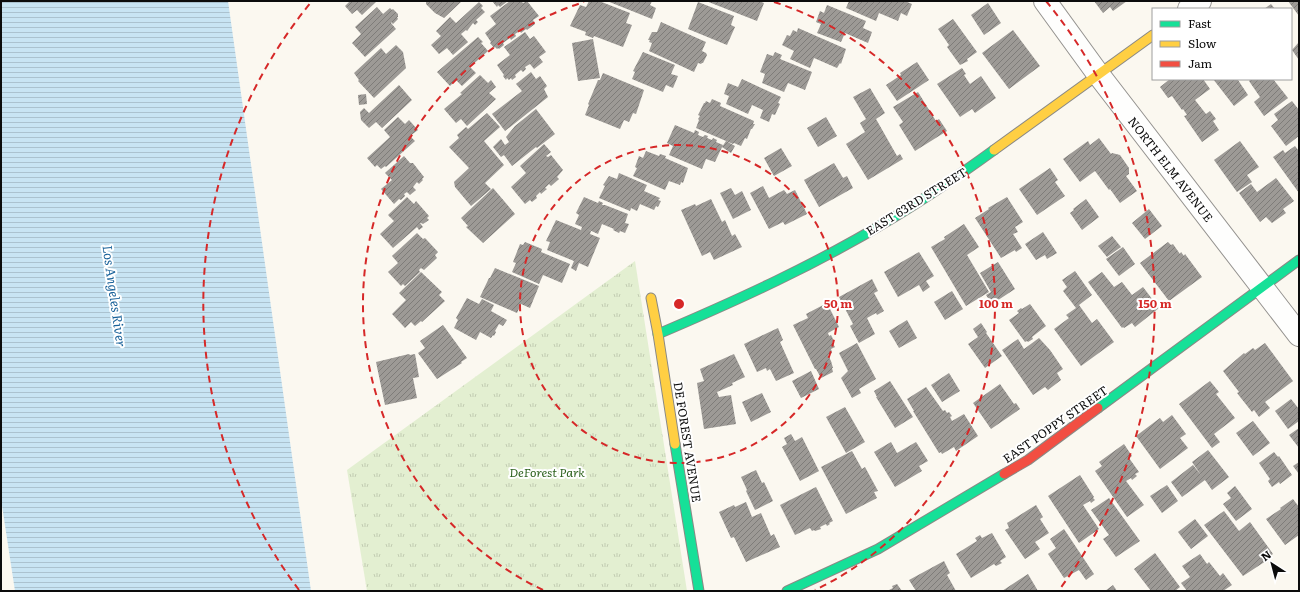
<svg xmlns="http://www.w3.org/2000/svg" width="1300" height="592" viewBox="0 0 1300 592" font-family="Literata,serif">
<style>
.grass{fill:url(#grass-tufts)}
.water{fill:url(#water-rules)}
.building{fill:url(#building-hatch)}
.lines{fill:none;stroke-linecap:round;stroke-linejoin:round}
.street-casing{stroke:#94928f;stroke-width:24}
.fast-casing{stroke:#8a8985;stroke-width:11}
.slow-casing{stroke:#8a8985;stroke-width:11}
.jam-casing{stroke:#8a8985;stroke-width:11}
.street{stroke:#fefefd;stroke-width:22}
.fast{stroke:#16e098;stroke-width:9}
.slow{stroke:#ffcf43;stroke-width:9}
.jam{stroke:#f24e42;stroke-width:9}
.ring{fill:none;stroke:#d62828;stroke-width:2;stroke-dasharray:7 5}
.labels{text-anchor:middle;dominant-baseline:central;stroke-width:4;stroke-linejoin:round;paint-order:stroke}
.street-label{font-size:12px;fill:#0c0c0c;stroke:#fff}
.park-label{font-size:12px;font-style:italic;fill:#2d621e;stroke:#fff}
.water-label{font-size:13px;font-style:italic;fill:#19629a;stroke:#fff}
.centre{fill:#d62828;stroke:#fff;stroke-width:2}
.ring-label{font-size:12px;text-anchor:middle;font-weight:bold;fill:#d62828;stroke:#fff;stroke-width:4;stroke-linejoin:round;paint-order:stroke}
</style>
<defs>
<pattern id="grass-tufts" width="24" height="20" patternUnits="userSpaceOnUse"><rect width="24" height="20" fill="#e3efd1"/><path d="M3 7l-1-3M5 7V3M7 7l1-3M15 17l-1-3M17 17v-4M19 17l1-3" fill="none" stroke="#c2ccb2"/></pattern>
<pattern id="water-rules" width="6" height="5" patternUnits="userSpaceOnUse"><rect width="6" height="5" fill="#c8e4f3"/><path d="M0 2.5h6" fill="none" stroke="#abc2cf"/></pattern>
<pattern id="building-hatch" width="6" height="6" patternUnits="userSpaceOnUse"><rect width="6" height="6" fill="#9d9a96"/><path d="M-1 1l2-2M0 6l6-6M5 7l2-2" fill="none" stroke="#7e7c79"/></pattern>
</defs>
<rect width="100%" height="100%" fill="#fbf8f0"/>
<!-- grass -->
<path class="grass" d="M635,261L687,591H367L347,470Z"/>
<!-- water -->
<path class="water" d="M1,1H228L311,591H15L1,499Z"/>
<!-- building -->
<path class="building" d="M350,1H377L362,15L357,10L352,14L345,6Z
M426,1H462L444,18L435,13L426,4Z
M492,1H508L500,7L498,5L497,7Z
M510,1H521L523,3L527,1L539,16L533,20L535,24L527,30L526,29L521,33L520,31L515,34L516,36L511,40L510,38L503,43L504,45L499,49L498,48L497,49L495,47L494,48L490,43L491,42L485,33L496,24L490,16Z
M589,1H599L630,13L626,23L632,25L623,47L594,36L593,38L585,35L586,32L570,26L580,5L586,7Z
M607,1H652L650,5L656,8L652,19Z
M706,1H759L764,3L757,21Z
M849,1H905L912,4L907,16L901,13L898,21L879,13L876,21L846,8Z
M1094,1H1127L1113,11L1110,7L1103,13Z
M1288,1H1299V16Z
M479,2L483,6L481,8L485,12L476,20L478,22L475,25L473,23L467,31L466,30L461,34L468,42L453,55L447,48L439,54L431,45L441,36L436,31L450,17L456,23Z
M698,2L734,16L731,25L735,27L727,45L688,29Z
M988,3L1001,23L984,35L971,15Z
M1271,4L1275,9H1264Z
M827,5L866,21L863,28L872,32L868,43L845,33L841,42L817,33L821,24L816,22L820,11L824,13Z
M377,7L383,14L390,8L392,10L393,9L398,14V17H397L398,19L393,24L391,22V23L396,29L365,57L352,43L361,34L355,27Z
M953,19L977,52L967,59L968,61L960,65L947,47L949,45L938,29Z
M661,22L706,42L702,51L706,53L707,55L703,63H702L701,64L698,63L694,72L649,51L652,43L649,42L650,40H648L652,32H657Z
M798,28L846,49L841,64L840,63L837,68L814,58L810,68L790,59L794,51L782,45L787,35L790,36L793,30L797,32Z
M1013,30L1040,66L1009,89L982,53Z
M525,32L530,39L534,36L546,52L539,57L543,62L534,69L530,64L525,67L526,69L523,72L521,70L515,75L516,77L512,80L511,78L509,80L507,78L506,80L503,76L504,75L497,65L510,55L504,47Z
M478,37L483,42L481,43L488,51L470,67L476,73L462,86L456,80L450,86L437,72Z
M593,39L600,78L578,81L572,43Z
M1299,42V60L1292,50Z
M396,45L403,52L406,68L374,98L358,81L359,80L354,73L381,48L386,54Z
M643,52L675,65L671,74L678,76L673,88L666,85L663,92L632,79L635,72L633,71Z
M775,52L782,55L780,59L812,72L805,90L788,83L784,92L762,83L765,74L760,72L767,54L773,56Z
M917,62L929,80L897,101L886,85L901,75L900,73Z
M962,68L966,74L964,75L970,84L981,76L996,98L975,113L972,109L960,117L937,84Z
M531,72L536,79L540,76L547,86L544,89L548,97L505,131L492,114L522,91L516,84Z
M603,73L644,90L636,114L633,113L629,122L624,120L620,129L585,115L589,105L588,104L598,80H600Z
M480,75L488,83L491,80L496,87L489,93L496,99L467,126L461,119L456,123L444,109L462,94L460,93Z
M742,79L781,97L778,103L780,104L775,115L772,114L769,122L760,118L763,110L752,105L748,114L726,104L729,96L724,94L728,83L738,87Z
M1170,79H1203L1210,89L1195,100L1206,114L1210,111L1216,119L1213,121L1219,130L1202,142L1184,116L1187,115L1183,109L1182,110L1172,96L1168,98L1160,87Z
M1213,79H1239L1238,80L1248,95L1234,106Z
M1251,79H1273L1288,98L1264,116L1254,102L1260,97L1249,81Z
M399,85L412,100L382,128L376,122L369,128L361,120L360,112L364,108L369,113Z
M870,88L885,113L876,119L897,156L900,154L903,159L868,180L846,144L865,132L860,123L866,119L853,97Z
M918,92L936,121L939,119L947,131L915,151L899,125L903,122L893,107Z
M366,94L367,104L359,105L358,95Z
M712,99L721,103L720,106L754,121L753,124H755L752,129H751L747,139L745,138L741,146L734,143L733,144L696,128L699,120L698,119L700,116L698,115L704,103H705L706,101L710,103Z
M1292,101L1299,110V136L1286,146L1271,126L1278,120L1274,114Z
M536,109L555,134L537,148L536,147L512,166L504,155L501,157L493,147L501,139L505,145L509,142L506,137L515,126Z
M487,113L500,127L484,141L504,165L485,183L491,189L471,206L455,187L454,182L469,168L449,147L459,138L457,135L466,127L468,129Z
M398,117L405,124L409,120L418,130L410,136L415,141L386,167L385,166L381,169L377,165L375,167L367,158L390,137L384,130Z
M826,117L837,136L818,147L807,128Z
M675,125L694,133L695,130L699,132L698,135L703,137L705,135L708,136L707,138L712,140L713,138L717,140L716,142L723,145L715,162L706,159L702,169L669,155L673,146L667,143Z
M1099,138L1111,154L1112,153L1120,155L1129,168V174L1126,176L1137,191L1120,203L1110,189L1109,190L1095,171L1080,182L1063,159L1088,141L1090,145Z
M726,141L735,146L731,153L722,147Z
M1240,141L1259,167L1247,175L1252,182L1237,192L1214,160Z
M544,144L551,152L546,156L548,157L551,155L563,170L557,177L559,179L551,186L549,184L545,188L547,189L541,194L540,192L536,196L537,198L532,202L530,200L525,204L511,187L526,173L520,166Z
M1295,146L1299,151V193L1273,157L1283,150L1285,153Z
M781,148L792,166L774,176L764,158Z
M646,151L659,156L660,154L666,156L665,158L688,168L683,183L681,182L680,185L669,181L665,190L633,176L637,168L635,167L639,156L643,158Z
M404,156L410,163H413L424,177L422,179L423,180L419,184L417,182L413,187L416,190L410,195L407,192L404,194L405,196L401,200L399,199L394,204L381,189L392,180L385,173Z
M834,163L843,178L847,176L853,188L819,207L804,180Z
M1050,168L1058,180L1055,182L1065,196L1037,215L1019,189Z
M619,173L647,185L644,191L660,198L658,200L661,201L658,207L656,206L654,210L640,204L637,211L631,208L630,211L599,198L605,186L603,185L609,176L617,179Z
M1276,178L1294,201L1283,209L1286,213L1272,223L1266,217L1260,222L1239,193L1251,184L1257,192Z
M763,186L769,198L784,190L787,194L795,190L807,214L785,225L783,222L769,229L750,193Z
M493,188L515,214L483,243L466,227L468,226L461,218Z
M731,188L735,195L742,191L751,210L733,219L720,193Z
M407,197L414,204L416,201L429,216L427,218L429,220L423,224L421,223H420L423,227L419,230L417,227L393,248L380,234L394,221L388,215Z
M584,197L598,203L599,201L603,203L602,205H605L628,214L625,223L629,224L625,233L620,231L619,233L613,230L614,229L602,224L598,234L587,229L591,231L590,234L600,238L588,267L579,263L576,271L571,268L574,261L547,250L550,242L546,241L556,220L581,230L582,227L575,224L579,215L576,213Z
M1007,197L1023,222L1015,227L1018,232L1013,234L1022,248L1016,252L1015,250L1001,258L975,218L989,209L988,208Z
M711,199L722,222L725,220L732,236L735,234L742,247L714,260L710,252L702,256L681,210L695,204L696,206Z
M1086,199L1099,217L1082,230L1070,213L1074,210L1073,209Z
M1149,209L1162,226L1145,239L1132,223Z
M964,224L979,247L967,255L989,292L966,306L931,247L945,239L944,237Z
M1043,232L1057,253L1047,259L1045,255L1036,260L1025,244Z
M417,233L423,239L425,238L438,252L435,255L437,258L424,270L421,268L419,270L420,272L405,286L403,284L401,286L388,272L398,263L392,256Z
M1112,236L1121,247L1107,257L1098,246Z
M525,242L542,249L541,252L570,264L562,283L543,275L539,284L512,272L516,263L513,262L520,244L523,245Z
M1168,242L1171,245L1173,244L1180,254L1181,252L1184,256L1185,254L1202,277L1169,301L1140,263Z
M1123,247L1135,264L1119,276L1106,259Z
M919,252L934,276L926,281L930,287L923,292L919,285L898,297L884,272Z
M998,262L1015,289L992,304L986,295L991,292L980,273Z
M495,268L539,286L530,308L521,304L517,313L480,297L489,278H490Z
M1075,271L1092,295L1079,305L1092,323L1097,319L1114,342L1081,366L1054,329L1069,318L1066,315L1076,308L1063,291L1067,287L1062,280Z
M421,272L442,292L439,295L445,301L422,322L421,321L415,326L411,322L405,328L392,314L406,300L399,293Z
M1102,272L1114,287L1122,282L1132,295L1143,287L1159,308L1135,327L1132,323L1124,328L1123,327L1122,328L1088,282Z
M872,279L878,291L874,293L884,311L877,315L876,313L867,318L875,334L859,343L850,326L853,324L839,297Z
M952,291L963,309L945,320L934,302Z
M467,298L479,304L482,299L494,305L491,311L507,320L503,326L499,324L495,331L496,332L494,336L493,335L491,338L480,332L476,340L454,328L458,320L456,318Z
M827,303L839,327L828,333L829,336L831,335L834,341L832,342L835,347L831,349L832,353L828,355L831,361L833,368H832L833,372L821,378L816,369H815L793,325L808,318L806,314Z
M1030,304L1046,326L1032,337L1033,339L1028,342L1027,341L1025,342L1009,320L1019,313L1017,311L1021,308L1022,309Z
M907,320L917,338L899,348L889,331Z
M981,323L987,332L986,333L1002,356L985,368L968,344L978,337L973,329Z
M443,325L467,358L461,362L462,363L437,379L418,353L425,348L420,341Z
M778,328L783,340L780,342L794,373L776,381L770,369L767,371L766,368L757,372L744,344Z
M1039,338L1050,350L1063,369L1057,373L1061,380L1048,390L1045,387L1033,395L1002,350L1018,339L1024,349Z
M857,343L876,379L859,389L861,393L852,398L841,378L848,371L839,353Z
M1265,343L1293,381L1265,402L1270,408L1259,417L1254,410L1252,412L1237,393L1239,392L1223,371L1244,353L1245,354L1253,348L1255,350Z
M409,354L410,355L415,354L419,377L413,378L417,398L385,405L376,362Z
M734,354L745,377L732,383L733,385L717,392L719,397L731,395L736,424L704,429L697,383L704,381L700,369Z
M811,371L819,389L801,398L792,381Z
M949,373L960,391L942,402L931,385Z
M890,381L913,417L895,428L876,397H877L874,391Z
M1210,381L1219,392L1216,394L1235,418L1214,434L1220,442L1212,448L1179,404Z
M1000,384L1014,404L1016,403L1020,409L991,429L973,403Z
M926,387L943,411L945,410L947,413L949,412L952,416L950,417L952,421L964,414L978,436L956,451L954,447L942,454L941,452L939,453L913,411H914L907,399Z
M762,393L771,412L751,422L742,402Z
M1291,399L1299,409V421L1288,429L1275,411Z
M845,407L865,442L846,453L826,417Z
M1172,415L1186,434L1180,438L1188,448L1160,469L1136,436L1160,418L1163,422Z
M1253,421L1270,443L1253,456L1236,433Z
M1299,428V448L1289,435Z
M791,434L795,441L802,437L819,471L800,481L782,447L787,444L784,438Z
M891,442L897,453L916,442L928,461L919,466L922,471L895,487L874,452Z
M1124,444L1132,456L1129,458L1139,472L1135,474L1137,476L1132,480L1131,478L1126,481L1144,505L1127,517L1095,471L1102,466L1099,462Z
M1208,450L1229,477L1212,490L1205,480L1182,497L1171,482L1193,465L1201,475L1192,462Z
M852,451L862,469L865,467L878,491L874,492L877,498L846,514L821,467Z
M1274,452L1278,457L1279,456L1292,475L1280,484L1279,482L1272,487L1268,481L1270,479L1259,463Z
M1299,462V474L1293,466Z
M756,470L762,483L764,482L773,501L755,510L746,491L747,490L741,477Z
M1080,475L1094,497L1093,498L1095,500L1091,503L1090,501L1083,505L1099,529L1079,543L1048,496Z
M1167,485L1178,501L1162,513L1150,496Z
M1235,486L1252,509L1236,521L1223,504L1231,498L1227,493Z
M816,487L833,521L829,523L830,524L827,526L826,524L820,527L821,529L815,531L814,530L812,531L810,528L795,535L780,505Z
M1109,498L1140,541L1116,557L1103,539L1109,535L1091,510Z
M1293,499L1299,507V535L1285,545L1266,519L1281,509L1280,508Z
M746,502L752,517L761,513L771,536L774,534L780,547L746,562L734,537L731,538L719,512L734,505L735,507Z
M1036,505L1043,517L1040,519L1049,533L1035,542L1040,549L1025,559L1005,530L1009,528L1007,523Z
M1224,511L1239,531L1250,522L1273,554L1265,559L1266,561L1243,576L1204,525Z
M1195,519L1208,536L1191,549L1178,532Z
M1064,529L1094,574L1086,580L1079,570L1064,578L1048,554L1056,548L1050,539Z
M992,533L1006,557L1000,561L1002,563L996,566L994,564L971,578L956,554L977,541L975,538L980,535L982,538Z
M1155,553L1180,587L1175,591H1151L1134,569Z
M1200,554L1207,564L1209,562L1220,576L1223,573L1232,585L1223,591H1187L1181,583L1190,577L1182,566Z
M944,561L950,573L947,575L956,591H916L909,580Z
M1028,574L1038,591H1002Z
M897,584L902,591H887L893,588L892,586Z
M1113,585L1117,591H1105Z"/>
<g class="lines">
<!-- street casing -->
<g class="street-casing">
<path id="street" d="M1045,1L1098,74L1299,335
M1189,9L1200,1"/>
</g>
<!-- fast casing -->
<g class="fast-casing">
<path id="fast" d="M658,334C738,300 817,264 891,219C926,198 961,174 994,150
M1098,408L1299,260
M675,444L699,591
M787,591L878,549L1004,474"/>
</g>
<!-- slow casing -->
<g class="slow-casing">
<path id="slow" d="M994,150L1153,35
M651,298L658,334L675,444"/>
</g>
<!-- jam casing -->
<g class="jam-casing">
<path id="jam" d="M1004,474L1028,460L1098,408"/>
</g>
<!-- street -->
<use href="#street" class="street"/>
<!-- fast -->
<use href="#fast" class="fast"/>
<!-- slow -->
<use href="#slow" class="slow"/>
<!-- jam -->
<use href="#jam" class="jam"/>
</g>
<!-- distance rings -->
<g class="ring">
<circle cx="679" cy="304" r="159"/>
<path d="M543 590A317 317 0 0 1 584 2M774 2A317 317 0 0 1 815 590"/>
<path d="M299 590A476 476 0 0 1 312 1M1046 1A476 476 0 0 1 1059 590"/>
</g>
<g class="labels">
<!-- street labels -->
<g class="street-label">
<text transform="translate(1171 169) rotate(52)">NORTH ELM AVENUE</text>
<text transform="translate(916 201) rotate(-32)">EAST 63RD STREET</text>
<text transform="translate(1055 424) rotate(-35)">EAST POPPY STREET</text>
<text transform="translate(688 442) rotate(81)">DE FOREST AVENUE</text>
</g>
<!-- park labels -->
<g class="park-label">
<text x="547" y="472">DeForest Park</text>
</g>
<!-- water labels -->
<g class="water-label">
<text transform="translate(115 296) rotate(82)">Los Angeles River</text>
</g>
</g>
<circle cx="679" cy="304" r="6" class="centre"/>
<g class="ring-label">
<text x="838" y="308">50 m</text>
<text x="996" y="308">100 m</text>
<text x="1155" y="308">150 m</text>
</g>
<!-- border -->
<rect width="1300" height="592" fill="none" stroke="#0c0c0c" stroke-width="4"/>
<!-- legend -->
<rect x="1152" y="8" width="140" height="72" fill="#ffffff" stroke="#9e9e9e"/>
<rect x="1160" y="21" width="20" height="6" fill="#16e098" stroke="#9e9e9e"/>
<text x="1188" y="28" font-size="12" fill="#0c0c0c">Fast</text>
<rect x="1160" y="41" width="20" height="6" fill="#ffcf43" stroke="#9e9e9e"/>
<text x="1188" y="48" font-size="12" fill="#0c0c0c">Slow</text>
<rect x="1160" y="61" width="20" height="6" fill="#f24e42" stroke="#9e9e9e"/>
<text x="1188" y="68" font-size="12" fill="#0c0c0c">Jam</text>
<!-- north arrow -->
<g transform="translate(1272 564) rotate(324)" stroke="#ffffff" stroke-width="3" paint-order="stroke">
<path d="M0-3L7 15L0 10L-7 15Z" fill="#0c0c0c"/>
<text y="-6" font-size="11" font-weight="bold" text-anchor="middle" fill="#0c0c0c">N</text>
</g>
</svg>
